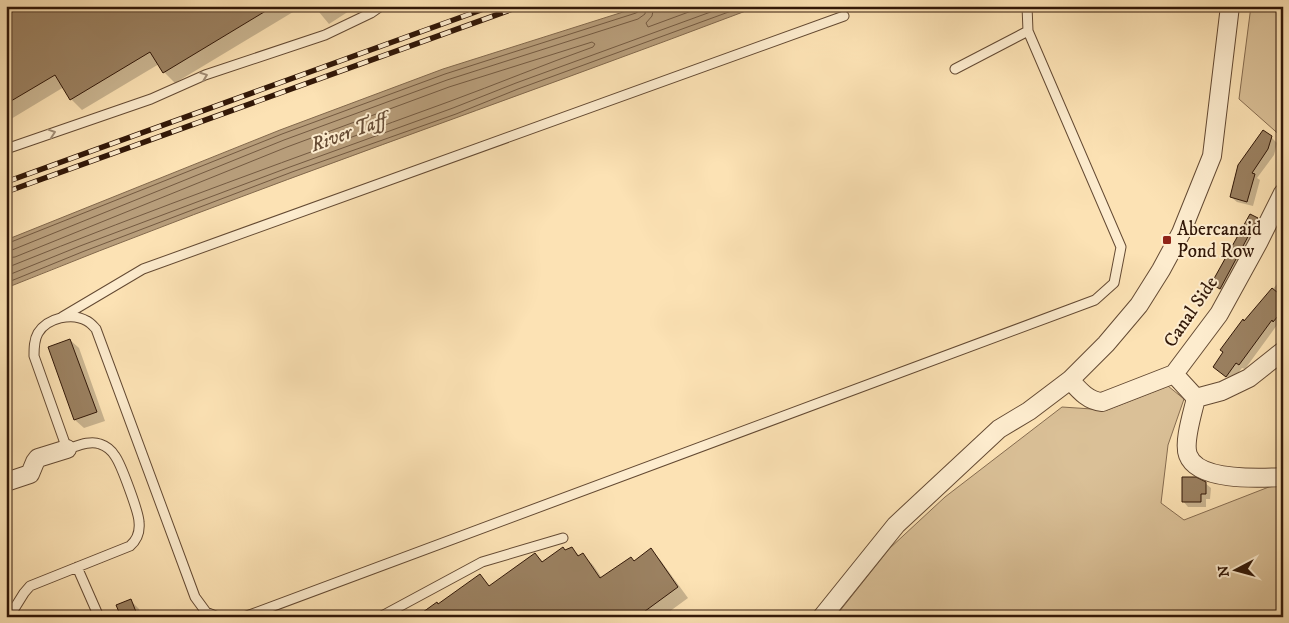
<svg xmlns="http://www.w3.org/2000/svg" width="1289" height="623" viewBox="0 0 1289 623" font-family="'IM FELL DW Pica',serif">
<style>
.green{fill:#dac097;stroke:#866c50}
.water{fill:#b79d7a;stroke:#82684c}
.shadow{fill:#0003}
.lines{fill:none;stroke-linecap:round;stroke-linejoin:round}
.shore{stroke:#745a41;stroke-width:1}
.building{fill:#9b8161;stroke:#321808}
.service-casing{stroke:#644a33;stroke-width:11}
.minor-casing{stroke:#644a33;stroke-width:20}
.service{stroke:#fdecce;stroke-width:9}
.minor{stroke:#fdecce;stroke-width:18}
.rail-casing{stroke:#321808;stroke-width:5.5}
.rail{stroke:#fdecce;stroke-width:4;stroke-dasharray:11;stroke-linecap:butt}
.oneway{stroke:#a28d75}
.poi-dot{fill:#8f2418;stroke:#fdecce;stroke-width:2}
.labels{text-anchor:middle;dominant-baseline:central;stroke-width:4;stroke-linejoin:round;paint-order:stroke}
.poi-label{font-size:19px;fill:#321808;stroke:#fdecce;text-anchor:start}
.street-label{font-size:19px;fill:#321808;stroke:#fdecce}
.water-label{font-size:20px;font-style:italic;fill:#674d36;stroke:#fdecce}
</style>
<rect width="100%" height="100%" fill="#fce2b4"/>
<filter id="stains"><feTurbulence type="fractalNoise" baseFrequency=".004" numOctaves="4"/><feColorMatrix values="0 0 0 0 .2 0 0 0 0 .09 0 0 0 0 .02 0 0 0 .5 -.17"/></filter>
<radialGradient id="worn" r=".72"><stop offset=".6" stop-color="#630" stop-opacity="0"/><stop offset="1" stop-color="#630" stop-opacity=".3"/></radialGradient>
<!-- green -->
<path class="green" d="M1251,6H1283V138L1239,99Z
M1168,386L1184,399L1168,445L1161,503L1184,520L1274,485H1283V617H835L890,548L945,497L1062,407L1107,410Z"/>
<!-- water -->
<path class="water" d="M642,6H759C509,101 255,187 6,288V240L280,130L443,69Z"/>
<!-- shadow -->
<path class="shadow" d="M6,6H303L175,83L164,72L159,64L82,110L71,99L64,87L6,122Z
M314,6H357L329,24Z
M1271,137L1277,143L1274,155L1257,178L1260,180L1253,206L1237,202L1231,197Z
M1251,215L1263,225L1226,294L1212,283Z
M1283,277V321L1279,326L1277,325L1245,369L1242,368L1232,381L1220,372L1245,322Z
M70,340L79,348L105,421L84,428L75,420L49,347Z
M1205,483L1211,488L1210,499H1206V507H1188L1183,501Z
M572,549L580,556L582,554L593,565L602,578L634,562L651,550L661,561L688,598L662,617H427L438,605L480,576L490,586L535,554L544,563Z
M131,601L139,609L142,617H122Z
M82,612L87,617H70Z"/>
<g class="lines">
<!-- shore -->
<path class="shore" d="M654,6L652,16L646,23L648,27L705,6
M6,244L282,134L445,74L636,13L639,11L640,6
M6,251L12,250L284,140L447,80L638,19L645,14L646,6
M6,258L15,257L287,147L449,87L592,42L595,44L593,47C545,64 497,84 448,102C300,156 152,209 6,268
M6,276L80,246L290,167L453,108L516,83L727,6
M6,283L82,252L292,172L456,114L518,89L745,6"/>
</g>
<!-- building -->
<path class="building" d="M6,6H274L163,73L150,52L70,100L55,75L6,104Z
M1263,130L1272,136L1268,149L1252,173L1255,174L1247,202L1230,197L1238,165Z
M1250,214L1258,218L1220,289L1211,284Z
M1272,288L1283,297V310L1273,322L1272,320L1239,365L1236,363L1226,377L1213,367L1223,352L1220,350L1243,319L1244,321Z
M70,339L97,412L74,420L48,347Z
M1182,477H1196L1206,482V494H1201V502H1182Z
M563,547L565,550L572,547L578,556L583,553L600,578L631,557L634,561L651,548L678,587L637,617H416L437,602L438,604L480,574L489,586L535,553L542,562Z
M131,599L138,617H121L116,605Z"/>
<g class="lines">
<!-- service casing -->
<g class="service-casing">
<path id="service" d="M955,69L1028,31
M6,149L151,99L205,75L325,35L371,13L381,6
M62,317L143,269L844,16
M77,567L99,617
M9,617L24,593L30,586L130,546C137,540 140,531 139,522C139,513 121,464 115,456C112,451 106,446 100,444C90,440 77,446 67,449L34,356C34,348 34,340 38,333C47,318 72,312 87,321C91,323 94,327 96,329L195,597L206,612L218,617
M244,617L1095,300L1114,283L1121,247L1028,31L1027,6
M380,617L482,562L563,538"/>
</g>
<!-- minor casing -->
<g class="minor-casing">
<path id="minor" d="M1174,374L1219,314L1258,243L1283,193
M1174,374L1196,398C1193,412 1183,442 1188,455C1198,482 1260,478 1283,477
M1070,380C1079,390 1088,401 1102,402L1174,374
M1196,398L1222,391L1249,378L1283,351
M6,482L30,474L35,462L38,458L67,449
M822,617L896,525L999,429L1029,411L1070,380L1106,344L1139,305L1161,270L1181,233L1212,156L1230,6"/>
</g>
<!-- service -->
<use href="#service" class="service"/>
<!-- minor -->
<use href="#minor" class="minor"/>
<!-- rail casing -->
<g class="rail-casing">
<path id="rail" d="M6,182L492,6
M6,192L521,6"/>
</g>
<!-- rail -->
<use href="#rail" class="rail"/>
</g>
<!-- one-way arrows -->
<defs><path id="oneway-chevron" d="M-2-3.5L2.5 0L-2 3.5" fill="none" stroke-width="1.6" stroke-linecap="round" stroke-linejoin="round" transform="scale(1.25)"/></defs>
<g class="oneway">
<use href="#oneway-chevron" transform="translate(204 76) rotate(-21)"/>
<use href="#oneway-chevron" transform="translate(52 133) rotate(-19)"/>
</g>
<!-- markers -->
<rect class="poi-dot" x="1162" y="235" width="10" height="10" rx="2.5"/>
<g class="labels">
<!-- poi labels -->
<g class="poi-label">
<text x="1177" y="229">Abercanaid<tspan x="1177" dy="22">Pond Row</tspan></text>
</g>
<!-- street labels -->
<g class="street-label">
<text transform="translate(1191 312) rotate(-56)">Canal Side</text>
</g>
<!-- water labels -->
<g class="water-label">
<text transform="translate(349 133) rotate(-20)">River Taff</text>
</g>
</g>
<!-- margin -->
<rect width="1289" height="623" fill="none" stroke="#fce2b4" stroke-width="25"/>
<rect x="8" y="8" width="1274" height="608" fill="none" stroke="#321808" stroke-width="2.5"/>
<rect x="12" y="12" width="1264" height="598" fill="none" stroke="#321808"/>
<!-- north arrow -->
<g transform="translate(1236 570) rotate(264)" stroke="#fdecce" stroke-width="4" paint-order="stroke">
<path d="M0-4L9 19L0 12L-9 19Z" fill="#321808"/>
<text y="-8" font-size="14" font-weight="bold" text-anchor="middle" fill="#321808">N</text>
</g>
<rect width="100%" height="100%" filter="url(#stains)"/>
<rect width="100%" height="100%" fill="url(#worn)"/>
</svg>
